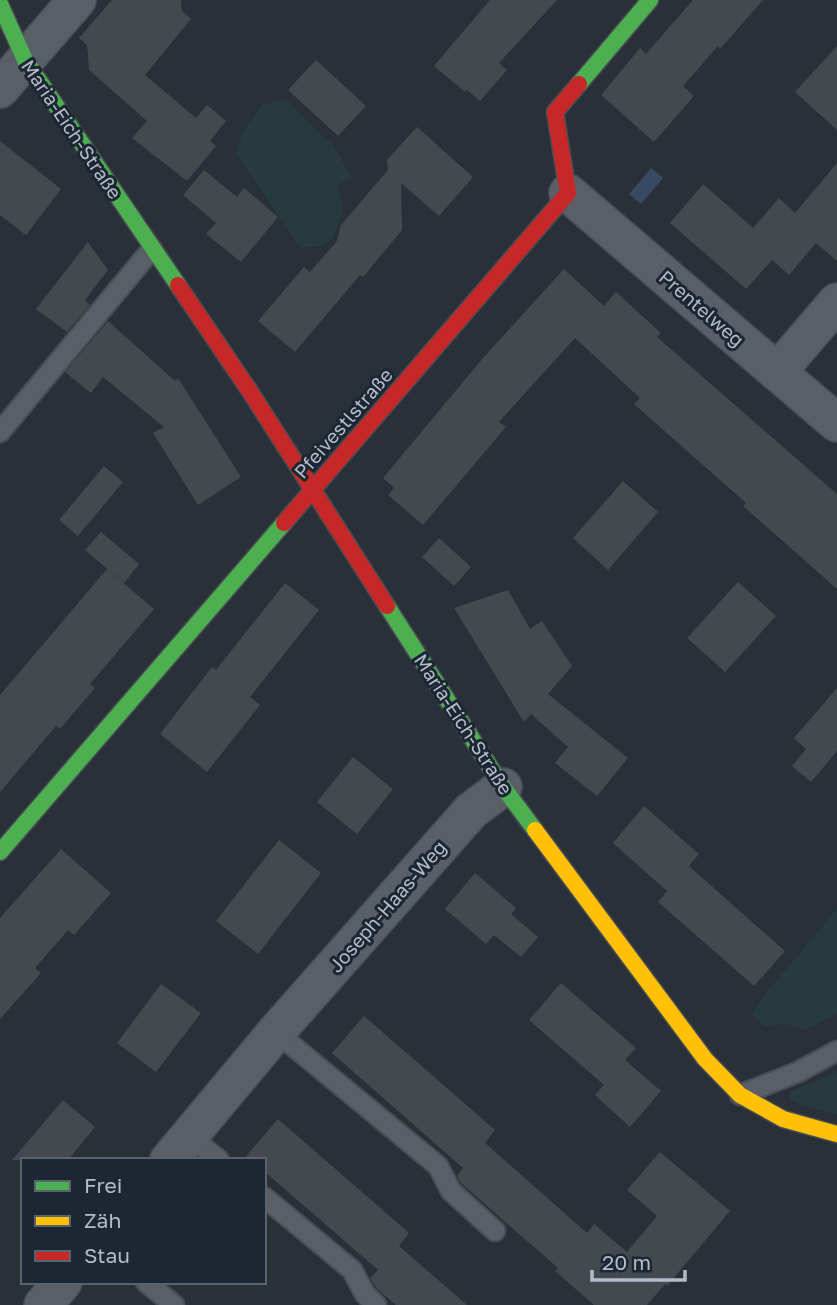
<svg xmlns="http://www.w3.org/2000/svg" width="837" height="1305" viewBox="0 0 837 1305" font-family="'Golos Text',sans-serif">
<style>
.green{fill:#273a3e}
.water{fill:#384963}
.building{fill:#444950}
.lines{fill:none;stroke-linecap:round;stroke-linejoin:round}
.lane-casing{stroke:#484c53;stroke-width:23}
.street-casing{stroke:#484c53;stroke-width:40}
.fast-casing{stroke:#484c53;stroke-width:19}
.slow-casing{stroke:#484c53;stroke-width:19}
.jam-casing{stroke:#484c53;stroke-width:19}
.lane{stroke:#5a5e66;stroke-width:19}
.street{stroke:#5a5e66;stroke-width:37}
.fast{stroke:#4caf50;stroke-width:16}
.slow{stroke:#ffc107;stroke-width:16}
.jam{stroke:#c62828;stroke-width:16}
.labels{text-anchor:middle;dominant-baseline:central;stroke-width:6;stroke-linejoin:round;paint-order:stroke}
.street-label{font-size:19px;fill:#b4bcc9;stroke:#1d2633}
</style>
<rect width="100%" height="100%" fill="#2a3038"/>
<!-- green -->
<path class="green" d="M284,99L333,145L352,178L337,185L344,208L333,238L321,246L301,248L236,154L244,130L262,105Z
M837,909V1014L805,1030L782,1023L764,1027L752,1015L765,994Z
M837,1072V1114L804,1106L790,1099L791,1091Z"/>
<!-- water -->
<path class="water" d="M651,168L663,178L641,204L629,194Z"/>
<!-- building -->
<path class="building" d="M112,0H181L182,11L191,19L145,75L196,118L207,105L226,121L210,141L216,146L187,181L132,138L147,121L89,70L87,45L79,38Z
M490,0H557L499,63L507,70L480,101L467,90L465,92L434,66Z
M693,0H763L720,49L718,46L683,86L694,96L654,142L601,95L640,48L646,54Z
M837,46V130L795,92Z
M316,60L366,106L338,136L288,90Z
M417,127L473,177L439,216L401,183L402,230L363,277L360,275L295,352L258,321L304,267L310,272L337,241L341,225L388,170L387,160Z
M0,141L61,189L26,235L0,215Z
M837,163V261L816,243L789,275L772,260L746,289L670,223L703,184L753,228L779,198L795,213Z
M204,170L237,197L244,188L278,217L241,262L206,234L216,223L183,195Z
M88,242L108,270L85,300L90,305L67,332L36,309Z
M564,269L604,306L616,292L661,333L657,337L837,494V589L743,506L746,503L634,404L640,398L575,338L499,422L506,427L423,525L388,495L394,488L383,478L483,358Z
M108,321L175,381L178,378L241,477L198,505L153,433L164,427L103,377L91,393L65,372Z
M104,466L123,482L78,536L59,520Z
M623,481L658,512L608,570L573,538Z
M101,532L139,564L124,583L85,550Z
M439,538L471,567L454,586L422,557Z
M107,569L154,609L90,684L95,688L60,729L56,726L0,792V695Z
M738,582L776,616L725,672L687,638Z
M285,583L319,610L250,697L260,705L207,772L160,734L212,667L216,670Z
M508,590L530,629L542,621L572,666L548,694L628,758L597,796L555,763L568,747L531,714L524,722L454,608Z
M837,688V751L811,782L792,766L806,749L794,738Z
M353,757L393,789L357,834L317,802Z
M644,806L699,854L689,866L785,951L754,986L658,902L667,891L613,843Z
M279,840L321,873L258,954L216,921Z
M61,849L111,893L74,935L68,930L35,968L41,973L0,1019V918Z
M475,873L516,908L511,914L538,937L521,957L494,935L486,944L445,909Z
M561,983L636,1048L625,1060L661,1091L630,1127L595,1095L604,1085L529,1020Z
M161,984L201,1013L156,1072L117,1043Z
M364,1016L495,1130L485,1143L587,1233L594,1224L627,1252L657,1216L627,1190L660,1152L730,1211L667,1286L665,1284L647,1305H594L555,1271L558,1268L461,1183L457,1175L463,1168L332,1053Z
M63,1100L95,1127L68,1160H12Z
M278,1119L409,1233L399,1246L467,1305H396L378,1290L370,1278L378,1270L264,1171V1160H251L246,1156Z"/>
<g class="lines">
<!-- lane casing -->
<g class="lane-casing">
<path id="lane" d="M0,432L152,249
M276,1032L438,1166L451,1191L495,1231
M740,1095L798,1072L837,1051
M190,1136L219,1160
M264,1197L352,1270L365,1294L376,1305
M146,1282L174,1305"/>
</g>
<!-- street casing -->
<g class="street-casing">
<path id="street" d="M0,89L77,0
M568,193L837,423
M777,372L837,302
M169,1160L276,1032L471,811L503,787
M43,1305L63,1282"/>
</g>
<!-- fast casing -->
<g class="fast-casing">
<path id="fast" d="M0,4L25,60L178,285
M579,84L650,0
M387,606L503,787L535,830
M0,852L284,523"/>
</g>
<!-- slow casing -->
<g class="slow-casing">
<path id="slow" d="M535,830L705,1059L740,1095L783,1119L837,1134"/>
</g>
<!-- jam casing -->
<g class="jam-casing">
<path id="jam" d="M178,285L251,393L387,606
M284,523L568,193L555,112L579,84"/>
</g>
<!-- lane -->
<use href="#lane" class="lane"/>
<!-- street -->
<use href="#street" class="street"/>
<!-- fast -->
<use href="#fast" class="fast"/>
<!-- slow -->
<use href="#slow" class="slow"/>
<!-- jam -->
<use href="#jam" class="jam"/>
</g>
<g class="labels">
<!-- street labels -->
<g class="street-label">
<text transform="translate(72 129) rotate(56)">Maria-Eich-Straße</text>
<text transform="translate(702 308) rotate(41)">Prentelweg</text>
<text transform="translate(343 423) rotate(-49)">Pfeivestlstraße</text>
<text transform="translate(464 724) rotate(57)">Maria-Eich-Straße</text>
<text transform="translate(387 906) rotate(-49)">Joseph-Haas-Weg</text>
</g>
</g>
<!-- legend -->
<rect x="21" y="1158" width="245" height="126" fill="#1d2633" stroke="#59626f" stroke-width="2"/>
<rect x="35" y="1181" width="35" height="10" fill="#4caf50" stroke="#59626f" stroke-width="2"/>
<text x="84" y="1193" font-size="21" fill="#b4bcc9">Frei</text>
<rect x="35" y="1216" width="35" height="10" fill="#ffc107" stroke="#59626f" stroke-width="2"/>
<text x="84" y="1228" font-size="21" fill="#b4bcc9">Zäh</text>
<rect x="35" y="1251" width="35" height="10" fill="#c62828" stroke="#59626f" stroke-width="2"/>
<text x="84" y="1263" font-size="21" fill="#b4bcc9">Stau</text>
<!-- scale -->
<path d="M592 1270v10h93v-10" fill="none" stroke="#b4bcc9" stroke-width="3.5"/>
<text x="602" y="1270" font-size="21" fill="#b4bcc9" stroke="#1d2633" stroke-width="5" paint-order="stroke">20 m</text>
</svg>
